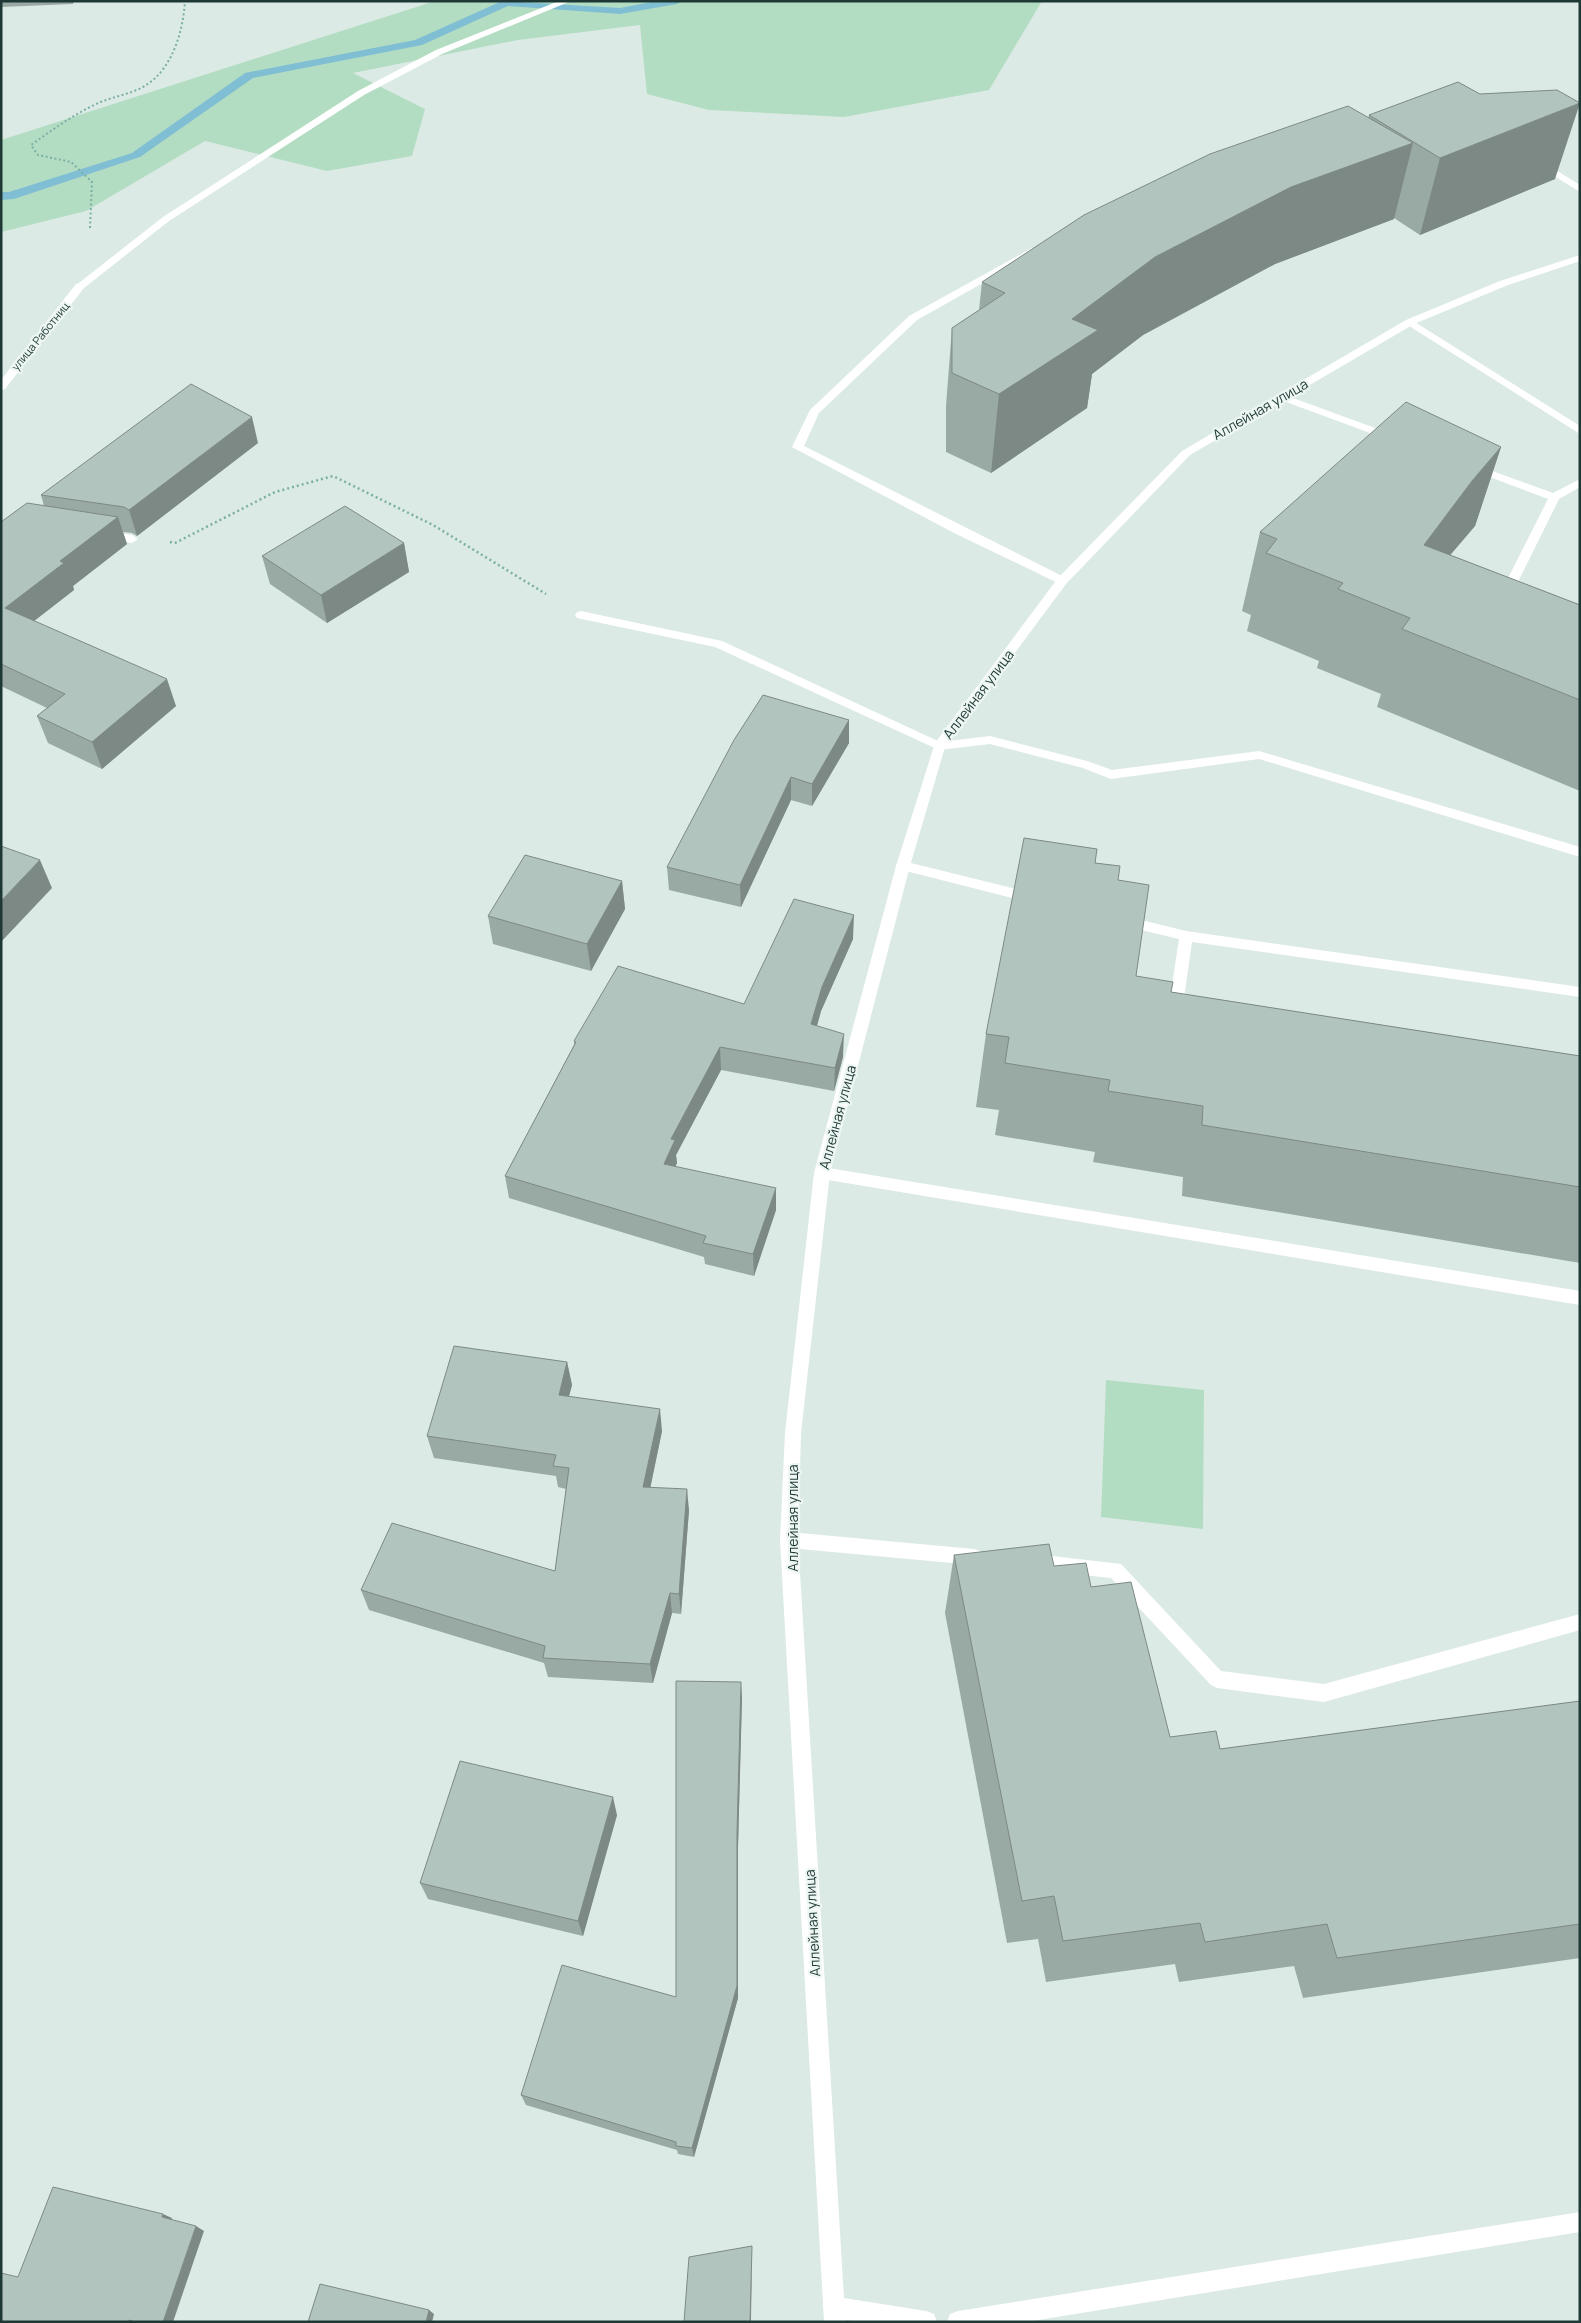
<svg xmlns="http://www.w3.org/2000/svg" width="1581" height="2323" viewBox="0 0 1581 2323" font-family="Manrope,sans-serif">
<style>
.green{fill:#b3ddc2}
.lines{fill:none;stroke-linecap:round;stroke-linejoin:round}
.stream{fill:#80bfd3;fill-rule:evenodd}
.path-far1{stroke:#7bafa4;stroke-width:2;stroke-dasharray:2 2.5;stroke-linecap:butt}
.path{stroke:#7bafa4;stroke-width:2.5;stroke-dasharray:2 3;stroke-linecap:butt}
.service{fill:#fff;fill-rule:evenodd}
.minor{fill:#fff;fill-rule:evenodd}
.wall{fill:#99a9a3}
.shaded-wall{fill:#7d8985}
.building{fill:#b2c4be;stroke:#7d8985}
.labels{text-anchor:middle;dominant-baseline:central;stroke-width:4.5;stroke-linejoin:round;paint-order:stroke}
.far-street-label{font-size:11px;fill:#1e3935;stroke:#edf6f2}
.street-label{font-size:14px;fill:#1e3935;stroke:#edf6f2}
</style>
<rect width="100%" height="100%" fill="#dceae5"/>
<!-- green -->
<path class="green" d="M435,1H1042L989,90L844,117L709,110L647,94L640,25L518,40L353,73L425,109L412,156L327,171L205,141L86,211L1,232V140Z
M1106,1380L1204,1390L1203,1529L1101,1517Z"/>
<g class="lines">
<!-- stream -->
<path class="stream" d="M502,1L620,8L657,1H682L677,4L620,14L508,6L422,45L253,78L140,157L14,199L1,200V192H9L132,153L245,73L415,40Z"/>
<!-- path-far1 -->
<path class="path-far1" d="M90,228L92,182L71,162L38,155L31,145C52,130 73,115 96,104C111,97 128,95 143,87C172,71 183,32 185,1"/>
<!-- path -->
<path class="path" d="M170,542L175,543L275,492L333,476L433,525L546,594"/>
<!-- service -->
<path class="service" d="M559,1H571L442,54L364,95L169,221L84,288L80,289L75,286L163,217L358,91L436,50Z
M1541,161L1580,185V192L1538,166V162Z
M1032,248L1036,249V253L917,320L819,413L804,446L1066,578L1068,581L1062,585L954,533L792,447L810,410L909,316Z
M1410,319L1580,426V434L1406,324L1405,322Z
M1282,394L1397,436L1398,438L1393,441L1389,440L1278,399V395Z
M1473,464L1553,493L1580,479V487L1559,499L1511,596L1505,600L1499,596L1548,499L1469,469L1467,467L1469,465Z
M104,531L132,535L138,539L132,543L100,538L98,535L100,532Z
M581,611L722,641L940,742L990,736L1087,761L1112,770L1259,751L1580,847V857L1259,759L1111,779L1083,768L990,744L939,750L715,647L577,618L575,615L577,612Z
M903,861L1032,893L1037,895L1039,898L1037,901L1032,903L898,869L896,866L898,863Z
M1125,916L1186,931L1580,987V997L1192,942L1182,1012L1180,1016H1170L1168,1012L1179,939L1120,925L1118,921L1120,917Z
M822,1167L1580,1291V1305L822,1179L817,1177L814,1173L817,1169Z
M789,1532L974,1549L980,1551L983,1557L980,1563L974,1565L789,1548L783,1546L780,1540L783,1534Z
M1035,1554L1121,1564L1221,1671L1324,1684L1580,1614V1630L1324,1702L1217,1688L1211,1685L1111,1578L1035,1570L1029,1568L1026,1562L1029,1556Z"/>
<!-- minor -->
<path class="minor" d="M1580,255V261L1508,285L1414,324L1190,455L1066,584L945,747L910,866L830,1173L801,1433L798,1540L844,2298L926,2311L934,2314L937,2322H859L846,2320V2322H824L780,1540L785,1433L814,1173L896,866L935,743L1058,578L1182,451L1406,320L1500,281Z
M80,283L85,286L84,288L5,389L1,390V380L76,284Z
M1580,2212V2232L1026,2322H947L950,2314L958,2311Z"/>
</g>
<!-- wall -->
<path class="wall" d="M1,1H74L73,4L1,7Z
M1369,115L1555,179L1420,235L1394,218V219L1275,264L1143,335L1092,374L1087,408L991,473L946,452V406L952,328L979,310L982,282L1368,118Z
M258,443L137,536L132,533L123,532L127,544L73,586L74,590L34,621L176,706L102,769L48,743L37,716L47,708L1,686V522L44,506L41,495Z
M1501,447L1475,526L1450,555L1580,605V791L1377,707L1381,694L1317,668L1319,661L1247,631L1251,615L1242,611L1260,532Z
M404,543L409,572L327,623L270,584L262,556Z
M849,720V743L812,806L791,800L741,907L669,890L667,867Z
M1095,863L1118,880L1136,976L1171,992L1580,1056V1263L1182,1196L1183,1177L1093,1162L1095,1152L995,1135L999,1110L976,1107L986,1034Z
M622,881L625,909L591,971L493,944L488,916Z
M853,939L821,1011L817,1026L843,1057L834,1091L721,1070L676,1155L677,1163L675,1166L776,1210L754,1276L705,1264L704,1257L509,1198L505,1176L574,1045V1041L744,1004Z
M567,1362L572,1385L569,1396L662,1431L650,1487L689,1510L681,1614L672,1613L653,1683L548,1677L544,1663L369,1610L361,1590L555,1571L566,1489L558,1487L556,1476L434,1458L427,1436Z
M954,1555L1054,1566L1091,1587L1170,1737L1220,1749L1580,1701V1958L1303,1998L1294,1966L1179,1982L1175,1964L1046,1982L1038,1939L1007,1943L945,1613Z
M742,1697L738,1847V1998L694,2157L678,2154L677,2150L526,2105L521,2095L676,1997Z
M617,1815L583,1936L428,1899L420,1883Z"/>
<!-- shaded-wall -->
<path class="shaded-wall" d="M1580,103L1555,179L1420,235L1440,158Z
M1413,143L1394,219L1275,264L1143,335L1092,374L1087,408L991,473L999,394L1072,319L1155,257L1291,187Z
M252,417L258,443L137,536L129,510Z
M1501,447L1475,526L1446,560L1424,545L1472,481Z
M118,517L127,544L73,586L74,590L16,635L5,608L60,561Z
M404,543L409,572L327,623L321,595Z
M167,679L176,706L102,769L92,742Z
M849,720V743L812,806V784Z
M791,777V800L741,907L740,885Z
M40,860L52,888L1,942V901Z
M622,881L625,909L591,971L587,944Z
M854,915L853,939L821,1011L811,1047V1024L822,987Z
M844,1034L843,1057L834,1091L835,1068Z
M720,1047L721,1070L676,1155L677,1163L666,1186L664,1164L671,1139Z
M776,1188V1210L754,1276L753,1254Z
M567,1362L572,1385L563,1418L559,1395Z
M660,1409L662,1431L646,1509L643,1487Z
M687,1489L689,1510L681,1614L679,1594Z
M670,1593L672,1613L653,1683L650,1664Z
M741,1682L742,1697L738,1847V1998L694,2157L692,2148L737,1833Z
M613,1797L617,1815L583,1936L578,1921Z
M163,2214L172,2218L170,2222L162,2217Z
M196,2226L204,2231L173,2322H163Z
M752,2246L751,2322H750Z
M429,2310L434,2314L432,2322H426Z"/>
<!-- building -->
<path class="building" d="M1458,82L1480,94L1557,90L1580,103L1440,158L1369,115Z
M1348,106L1413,143L1291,187L1155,257L1072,319L1098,330L999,394L952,373V328L1005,293L982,282L1084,215L1210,154Z
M191,384L252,417L129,510L124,507L41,495Z
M1406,402L1501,447L1472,481L1424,545L1580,605V700L1402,629L1410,618L1338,589L1343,583L1266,553L1277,539L1260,532Z
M27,503L118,517L60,561L64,563L5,608L167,679L92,742L37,716L65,694L1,664V522Z
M345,506L404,543L321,595L262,556Z
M763,695L849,720L812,784L791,777L740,885L667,867L734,740Z
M1024,838L1097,849L1095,863L1120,866L1118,880L1149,885L1136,976L1173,982L1171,992L1580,1056V1187L1202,1125L1203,1106L1108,1091L1110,1080L1005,1063L1009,1037L986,1034Z
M1,846L40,860L1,901Z
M525,855L622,881L587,944L488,916Z
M794,899L854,915L822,987L811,1024L844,1034L835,1068L720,1047L671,1139L675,1140L664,1164L776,1188L753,1254L703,1243L706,1236L505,1176L576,1042L574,1041L618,966L744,1004Z
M454,1346L567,1362L559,1395L660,1409L643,1487L687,1489L679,1594L670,1593L650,1664L543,1658L545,1646L361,1590L392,1523L555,1571L569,1468L553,1466L556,1455L427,1436Z
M1049,1544L1054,1566L1086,1563L1091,1587L1131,1582L1170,1737L1216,1731L1220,1749L1580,1701V1924L1337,1958L1327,1924L1205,1942L1200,1923L1063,1941L1054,1896L1022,1901L954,1555Z
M676,1681L741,1682L737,1833V1986L692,2148L676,2146V2142L521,2095L562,1965L676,1997Z
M460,1761L613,1797L578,1921L420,1883Z
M53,2187L163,2214L162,2217L196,2226L163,2322H135L129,2320V2322H1V2273L18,2277Z
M752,2246L750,2322H684L689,2257Z
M320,2284L429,2310L426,2322H308Z"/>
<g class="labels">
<!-- far-street labels -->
<g class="far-street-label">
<text transform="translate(40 336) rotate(-51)">улица Работниц</text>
</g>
<!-- street labels -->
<g class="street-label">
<text transform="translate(1260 409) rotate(-30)">Аллейная улица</text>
<text transform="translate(978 694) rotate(-53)">Аллейная улица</text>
<text transform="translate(837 1117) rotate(-75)">Аллейная улица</text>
<text transform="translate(792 1518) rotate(-90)">Аллейная улица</text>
<text transform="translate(812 1923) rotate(-93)">Аллейная улица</text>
</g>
</g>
<!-- border -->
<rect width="1581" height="2323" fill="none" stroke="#1e3935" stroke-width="5"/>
</svg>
